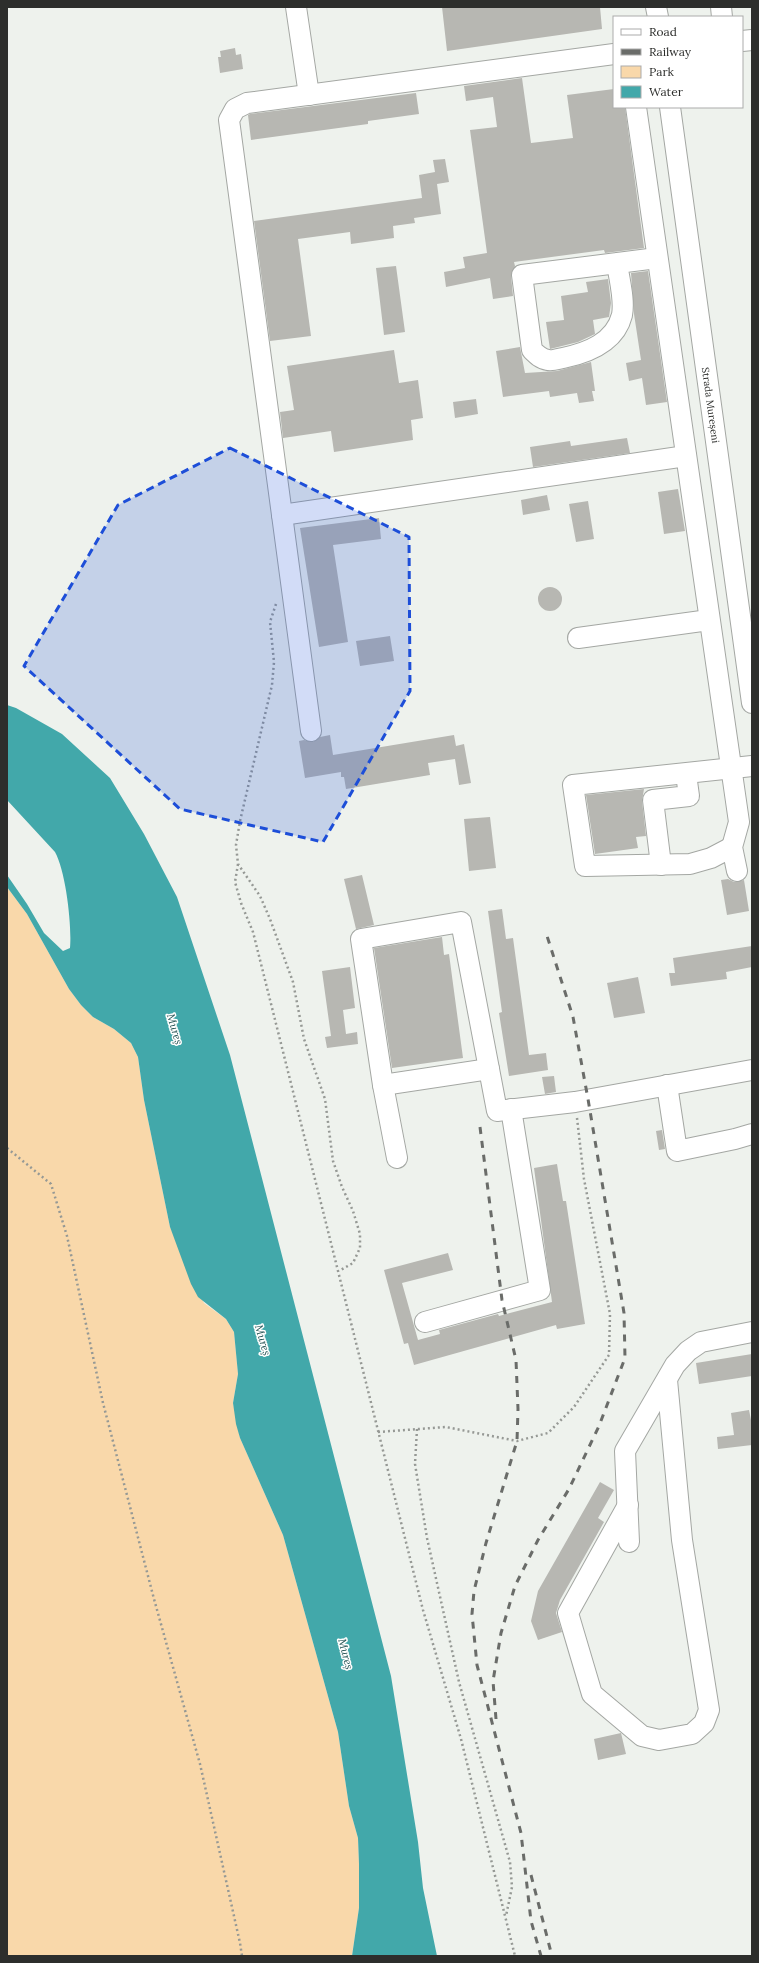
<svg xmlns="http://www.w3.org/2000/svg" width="759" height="1963" viewBox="0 0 759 1963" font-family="Lora,serif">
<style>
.green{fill:#f9d8aa}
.water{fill:#42a8aa}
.building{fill:#b7b7b2}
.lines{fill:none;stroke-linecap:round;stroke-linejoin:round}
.minor-casing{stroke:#a4a7a3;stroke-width:22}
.path{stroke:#969995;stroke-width:2.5;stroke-dasharray:2 3;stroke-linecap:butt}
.minor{stroke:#fff;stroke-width:20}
.rail{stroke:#6a6c69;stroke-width:3;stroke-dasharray:7 7;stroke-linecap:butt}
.marked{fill:#1d4ed8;fill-opacity:0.2;stroke:#1d4ed8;stroke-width:3;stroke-dasharray:8 5;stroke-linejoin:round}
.labels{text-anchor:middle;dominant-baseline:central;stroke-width:3;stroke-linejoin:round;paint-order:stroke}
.street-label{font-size:10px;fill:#2d2e2c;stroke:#fff}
.water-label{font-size:11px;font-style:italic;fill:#2a5758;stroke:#fff}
</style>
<rect width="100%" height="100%" fill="#eef2ed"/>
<!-- green -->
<path class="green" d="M7,887L27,914L69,989L81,1005L93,1017L114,1029L131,1043L138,1057L144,1100L170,1227L204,1303L226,1319L234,1332L238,1374L233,1403L240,1438L283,1535L338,1732L349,1806L358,1838L359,1864V1908L352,1956H7Z"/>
<!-- water -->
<path class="water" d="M7,705L16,708L62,734L110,778L144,834L177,897L230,1055L391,1676L418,1842L423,1888L437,1956H352L359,1908V1864L358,1838L349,1806L338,1732L283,1535L240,1438L236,1424L233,1403L238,1374L234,1332L226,1319L198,1297L191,1284L170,1227L144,1100L138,1057L131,1043L114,1029L93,1017L81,1005L69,989L27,914L7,887V875L27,904L44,933L63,951L70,948C72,926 66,872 55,852L7,800Z"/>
<!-- building -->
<path class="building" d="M442,7H600L602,29L447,51Z
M235,48L236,55L241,54L243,69L220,73L218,57H221L220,51Z
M522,78L531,143L573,138L567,95L614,89V107H625L644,248L605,253L604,250L514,262L515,266L511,276L513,296L493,299L490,278L446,287L444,272L465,268L463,257L487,253L470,130L497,127L493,97L466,101L464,86Z
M416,93L419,114L368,121V124L251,140L248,115L250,114Z
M445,159L449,182L437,184L441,214L414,218L415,223L393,226L394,238L351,244L350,232L298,239L311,336L270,341L254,221L422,198L419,175L435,172L433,160Z
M396,266L405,332L384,335L376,268Z
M648,271L667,402L646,405L642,378L629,381L626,363L641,360L634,314L631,273Z
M608,279L611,303L609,317L593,320L595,334L593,335L578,342L550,349L546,322L564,320L561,296L588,292L586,282Z
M520,347L525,373L557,371L591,362L595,391H592L594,401L579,403L577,393L550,397L549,391L503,397L496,351Z
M394,350L399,383L418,380L423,418L411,420L413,440L334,452L331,431L283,438L280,412L294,410L287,366Z
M476,399L478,414L455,418L453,402Z
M627,438L630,453L533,467L530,447L570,441L571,446Z
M678,489L685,531L664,534L658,492Z
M547,495L550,510L523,515L521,500Z
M588,501L594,539L576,542L569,504Z
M379,518L381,539L333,545L348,642L319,647L300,528Z
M538 599a12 12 0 1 1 24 0a12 12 0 1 1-24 0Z
M390,636L394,661L360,666L356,641Z
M330,735L333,755L454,735L456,746L464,744L471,783L459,785L455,759L428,763L430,775L346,789L344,777H341V772L305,778L299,741L304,740L313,742L320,737Z
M644,789L642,801L646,836L636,837L638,848L595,854L586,795Z
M490,817L496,868L469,871L464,819Z
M362,875L374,925L356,929L344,879Z
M728,879L734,882L744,880L749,911L727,915L721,880Z
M502,909L506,939L513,938L529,1055L546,1053L548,1070L509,1076L499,1013L502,1012L488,911Z
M442,937L444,955L449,954L463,1058L392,1068L374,948Z
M752,946V967L726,972L727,979L671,986L669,973H675L673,958Z
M350,967L355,1008L343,1010L346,1034L357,1032L358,1044L327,1048L325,1037L331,1036L322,971Z
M638,977L645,1013L614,1018L607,983Z
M554,1076L556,1092L545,1094L542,1077Z
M662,1130L665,1149L659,1150L656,1131Z
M557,1164L563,1201H566L585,1324L557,1329L556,1325L414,1365L408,1343L404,1344L384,1270L448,1253L453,1270L402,1283L418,1340L440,1334L439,1330L498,1314L499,1316L552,1302L534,1168Z
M752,1354V1376L699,1384L696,1363Z
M749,1410L752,1425V1445L718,1449L717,1437L734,1435L731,1413Z
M600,1482L614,1490L598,1518L604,1522L560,1600L556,1613L562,1632L538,1640L531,1621L538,1591Z
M621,1733L626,1754L598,1760L594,1739Z"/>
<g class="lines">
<!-- minor casing -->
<g class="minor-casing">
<g id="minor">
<path d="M296,7L309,95"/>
<path d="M656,7L658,17"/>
<path d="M721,7L722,17"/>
<path d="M742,41L752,40"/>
<path d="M636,107L739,822L732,847L737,871"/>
<path id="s1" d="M670,107L752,703"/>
<path d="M617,263C619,279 625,299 622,315C615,343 587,353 563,358C558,359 552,361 548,360C541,359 537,355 532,350L522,275L657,258"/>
<path d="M282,515L686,456"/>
<path d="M578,638L709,620"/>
<path d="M311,731L229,120L235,109L247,103L614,54"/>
<path d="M732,847L711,858L690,864L585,866L573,785L752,766"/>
<path d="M661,865L653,800L689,796L686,774"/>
<path d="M383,1085L489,1069"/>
<path d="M667,1085L677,1151L735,1139L752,1134"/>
<path d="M397,1158L383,1085L361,939L461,922L497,1111L575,1102L752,1070"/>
<path d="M425,1322L540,1290L511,1109"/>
<path d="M628,1505L568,1613L592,1694L642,1736L659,1740L692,1734L704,1723L709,1710L682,1540L667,1380"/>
<path d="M629,1542L625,1451L675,1365L688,1351L701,1342L752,1332"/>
</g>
</g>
<!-- path -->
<path class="path" d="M276,604L270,622L274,662L272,685L240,821L236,845L238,864L260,896L270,919L293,982L304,1039L325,1099L333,1161L342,1187L353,1211L360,1234V1248L353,1263L339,1271
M238,864L235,882L241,903L253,932L423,1610L461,1739L515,1956
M7,1148L51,1184L67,1236L103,1403L154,1599L200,1764L240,1943L242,1956
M417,1429L415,1464L427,1538L459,1682L510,1862L512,1887L506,1916
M378,1432L446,1427L517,1441L548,1433L574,1407L609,1355L610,1314L584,1179L577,1118"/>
<!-- minor -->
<use href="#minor" class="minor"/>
<!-- rail -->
<path class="rail" d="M480,1127L502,1300L516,1360L518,1409L517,1441L486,1543L474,1591L472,1614L477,1665L521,1833L531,1921L541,1956
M496,1719L493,1681L501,1633L515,1586L538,1540L569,1489L599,1426L625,1358L624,1313L588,1099L573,1017L547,936
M531,1875L552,1956"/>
</g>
<!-- marked area -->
<path class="marked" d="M230,448L409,537L410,691L323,842L180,809L24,666L118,505Z"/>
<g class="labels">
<!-- street labels -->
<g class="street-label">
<text stroke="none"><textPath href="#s1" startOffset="301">Strada Mureșeni</textPath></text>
</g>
<!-- water labels -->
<g class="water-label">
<text transform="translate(175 1029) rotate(74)">Mureș</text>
<text transform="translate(263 1340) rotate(74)">Mureș</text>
<text transform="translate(346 1654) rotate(76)">Mureș</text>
</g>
</g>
<!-- border -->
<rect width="759" height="1963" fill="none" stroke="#2d2e2c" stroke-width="16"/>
<!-- legend -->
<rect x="613" y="16" width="130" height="92" fill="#ffffff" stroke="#ababab"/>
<rect x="621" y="29" width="20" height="6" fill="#ffffff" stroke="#ababab"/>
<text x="649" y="36" font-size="12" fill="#2d2e2c">Road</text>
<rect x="621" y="49" width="20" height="6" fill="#6a6c69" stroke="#ababab"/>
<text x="649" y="56" font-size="12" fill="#2d2e2c">Railway</text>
<rect x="621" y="66" width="20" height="12" fill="#f9d8aa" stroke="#ababab"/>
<text x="649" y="76" font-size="12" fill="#2d2e2c">Park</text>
<rect x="621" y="86" width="20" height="12" fill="#42a8aa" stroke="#ababab"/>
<text x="649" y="96" font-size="12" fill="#2d2e2c">Water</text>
</svg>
